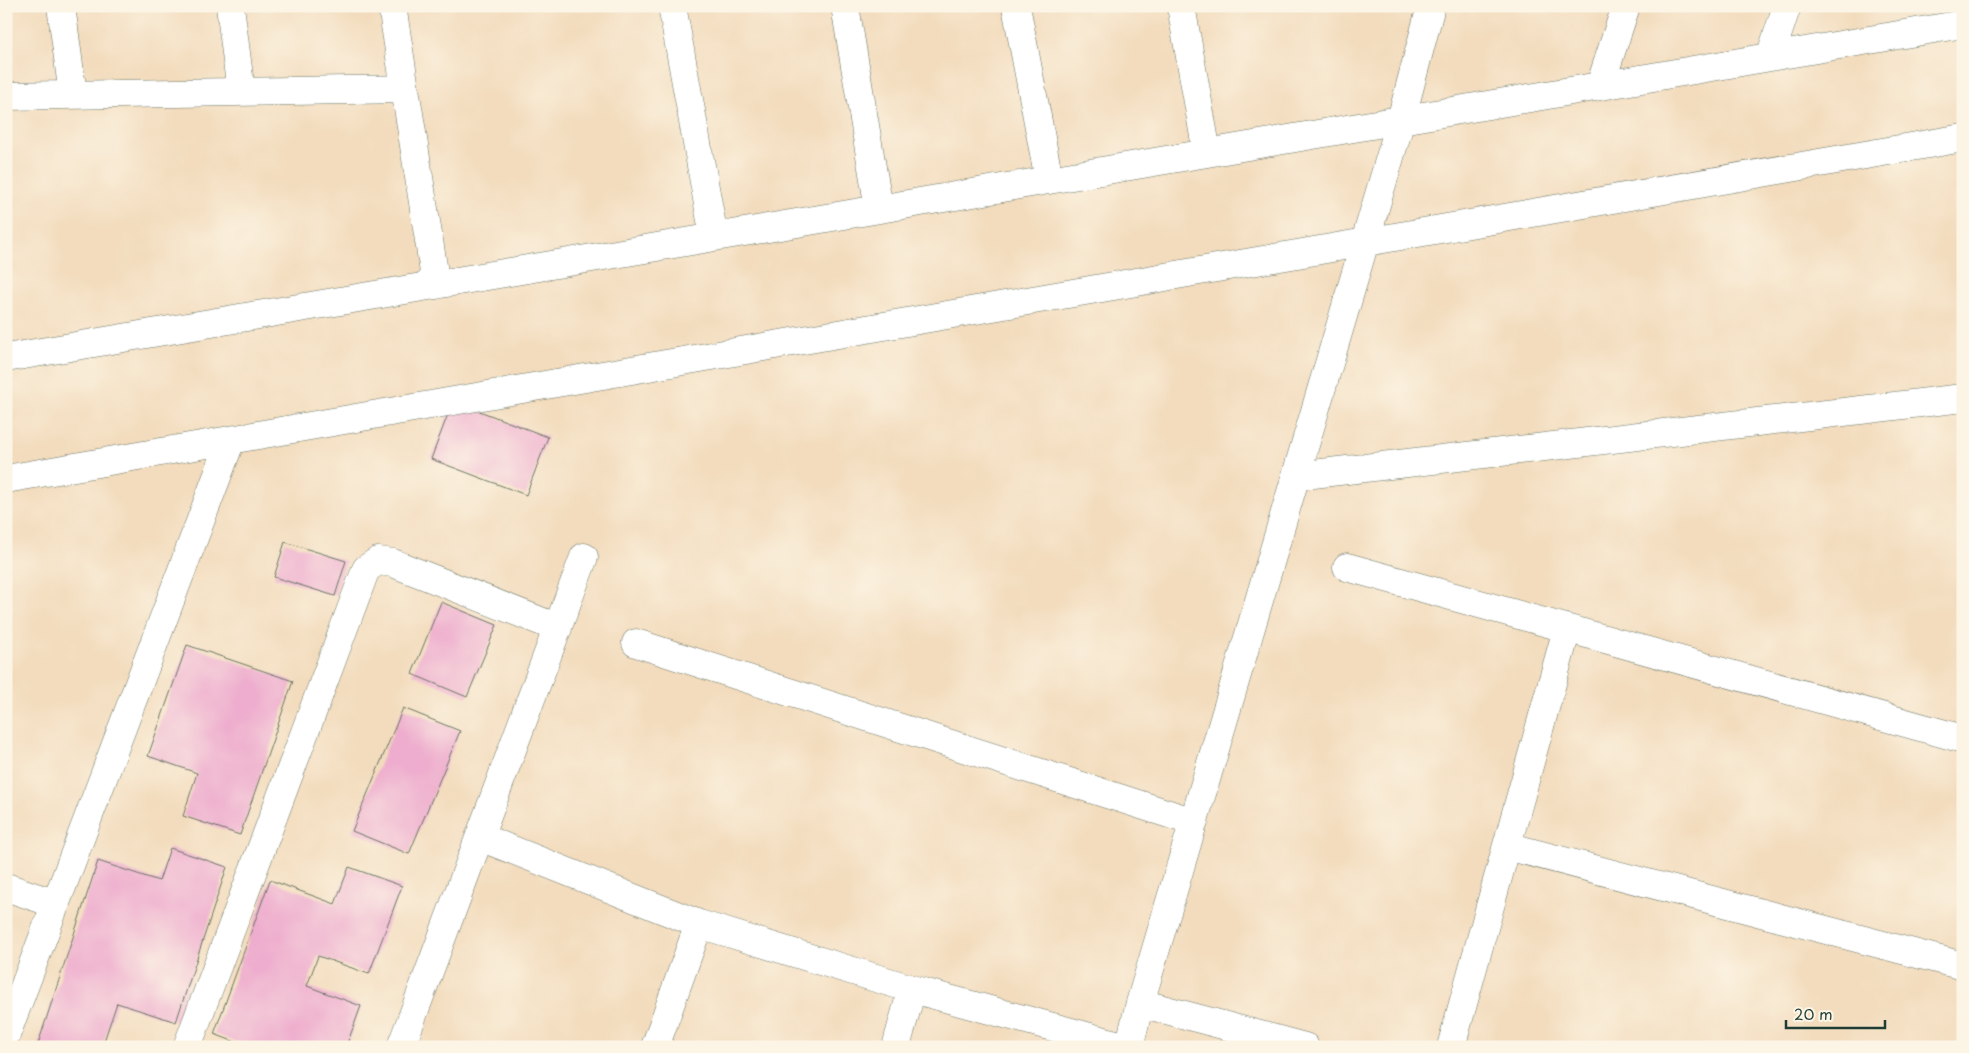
<svg xmlns="http://www.w3.org/2000/svg" width="1969" height="1053" viewBox="0 0 1969 1053" font-family="'Playpen Sans',sans-serif">
<style>
.building{fill:#eeadce}
.lines{fill:none;stroke-linecap:round;stroke-linejoin:round}
.minor-casing{stroke:#697564;stroke-width:29}
.minor{stroke:#fff;stroke-width:28}
</style>
<rect width="100%" height="100%" fill="#fcf5e5"/>
<filter id="ink" filterUnits="userSpaceOnUse"><feTurbulence type="fractalNoise" baseFrequency=".02" numOctaves="2"/><feDisplacementMap in="SourceGraphic" scale="10" xChannelSelector="R" yChannelSelector="G"/><feConvolveMatrix kernelMatrix="1 2 1 2 8 2 1 2 1" color-interpolation-filters="sRGB"/></filter>
<filter id="wash" filterUnits="userSpaceOnUse"><feTurbulence type="fractalNoise" baseFrequency=".0096" numOctaves="4" result="noise"/><feDisplacementMap in="SourceGraphic" scale="20" xChannelSelector="R" yChannelSelector="G"/><feGaussianBlur stdDeviation="1.12" result="paint"/><feColorMatrix in="noise" values="0 0 0 0 0 0 0 0 0 0 0 0 0 0 0 0 0 1.4 0 .05"/><feComposite in="paint" operator="in"/></filter>
<g filter="url(#wash)">
<rect width="100%" height="100%" fill="#f3dcbd"/>
<g id="blocks">
<!-- building -->
<path class="building" d="M453,401L548,437L526,495L431,459Z
M285,542L346,561L335,596L274,577Z
M441,602L497,625L467,697L412,674Z
M187,645L293,681L240,835L183,816L197,773L148,756Z
M403,708L460,731L409,854L352,831Z
M170,848L227,867L176,1022L117,1003L102,1047H37L98,861L159,881Z
M349,867L402,886L369,974L318,956L307,986L361,1006L346,1047H249L214,1034L270,880L335,904Z"/>
</g>
</g>
<g filter="url(#ink)">
<use href="#blocks" fill-opacity="0" stroke="#697564" stroke-width="1"/>
<g class="lines">
<!-- minor casing -->
<g class="minor-casing">
<path id="minor" d="M61,6L73,95
M230,6L241,92
M392,6L436,285
M672,6L714,237
M845,6L879,209
M1016,6L1049,180
M1181,6L1207,153
M1770,57L1787,6
M1600,86L1626,6
M6,96L405,89
M6,358L1963,24
M1296,476L1963,398
M6,479L1963,138
M1347,567L1963,739
M636,643L1194,822
M480,837L699,924L912,989L1127,1047
M1507,846L1963,966
M6,887L56,904
M1140,1003L1305,1047
M6,1035L231,440
M187,1047L366,569L378,561L393,563L558,628
M401,1047L584,557
M655,1047L699,924
M896,1047L912,989
M1129,1047L1140,1003L1401,120L1431,6
M1451,1047L1567,629"/>
</g>
<!-- minor -->
<use href="#minor" class="minor"/>
</g>
</g>
<!-- margin -->
<rect width="1969" height="1053" fill="none" stroke="#fcf5e5" stroke-width="25"/>
<!-- scale -->
<path d="M1786 1020v8h99v-8" fill="none" stroke="#1f3d34" stroke-width="2.5"/>
<text x="1794" y="1020" font-size="15" fill="#1f3d34" stroke="#fcf5e5" stroke-width="4" paint-order="stroke">20 m</text>
</svg>
